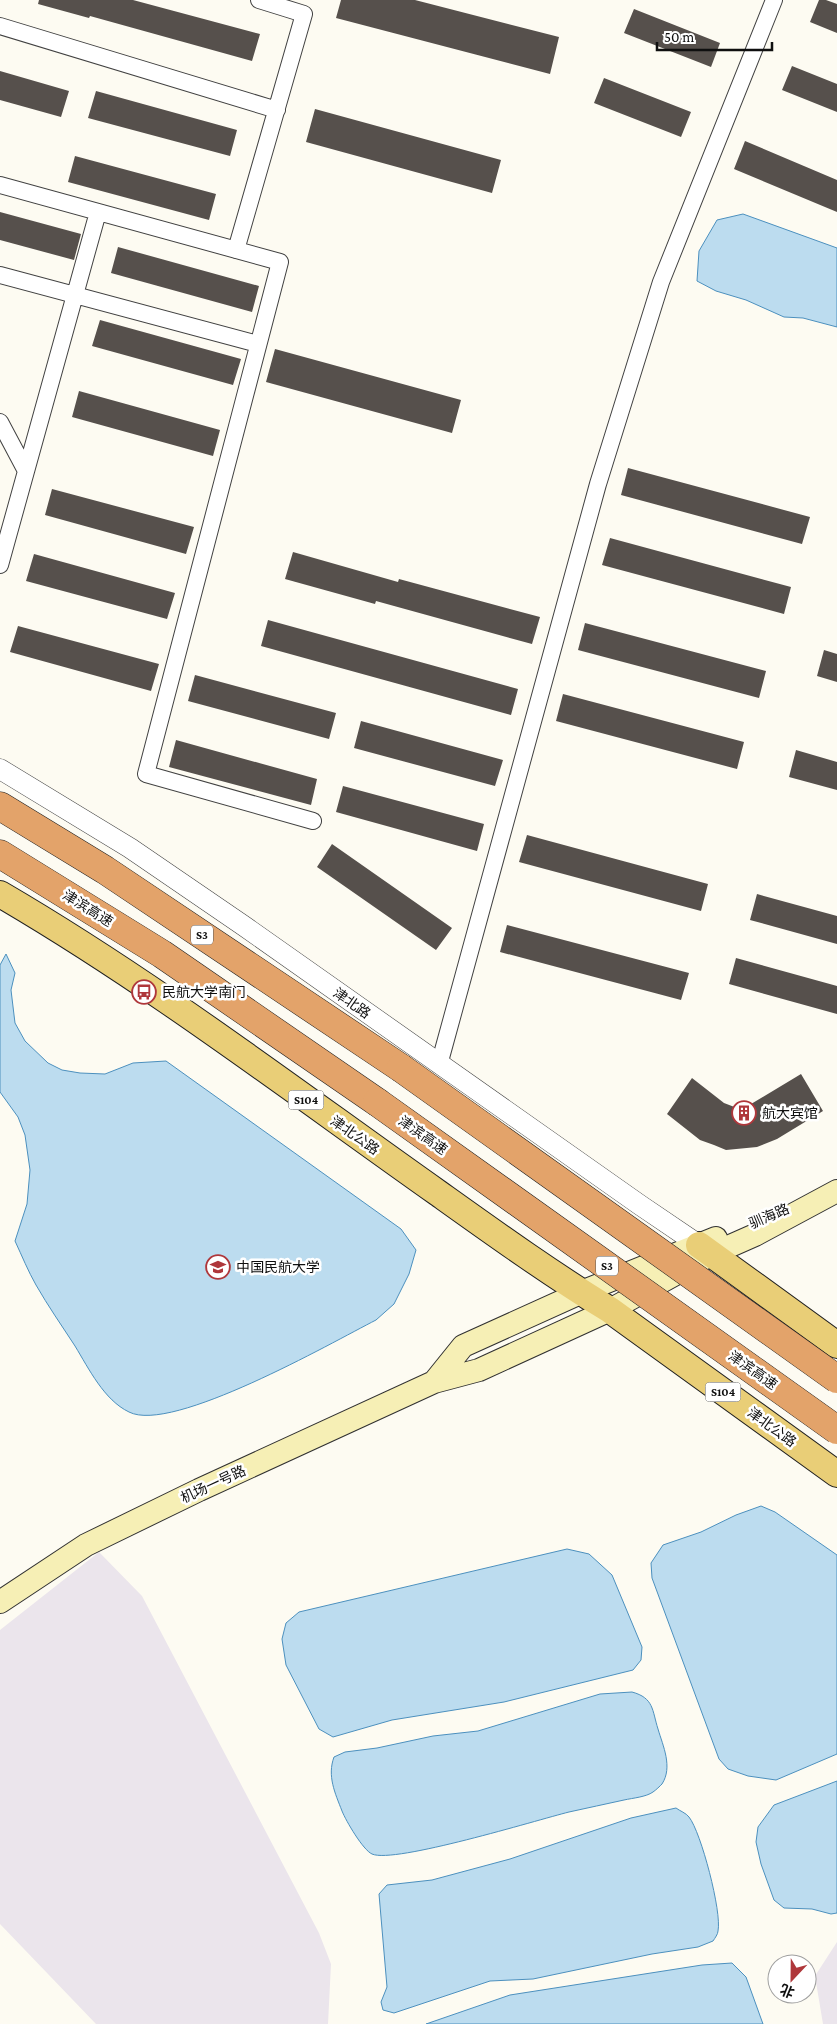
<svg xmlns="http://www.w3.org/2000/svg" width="837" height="2024" viewBox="0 0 837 2024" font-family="'Crimson Pro','Noto Sans SC',serif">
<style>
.industrial{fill:#ebe5ec}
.water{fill:#bcdcef;stroke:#4c90be}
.building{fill:#56504c}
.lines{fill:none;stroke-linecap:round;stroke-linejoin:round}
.minor-casing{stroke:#424242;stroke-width:18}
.tertiary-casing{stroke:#424242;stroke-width:21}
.secondary-casing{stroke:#313131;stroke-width:24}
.primary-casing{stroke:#202020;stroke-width:28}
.motorway-casing{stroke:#202020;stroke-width:29}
.minor{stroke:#fff;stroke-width:16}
.tertiary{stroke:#fff;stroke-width:20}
.secondary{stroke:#f6efb5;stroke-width:22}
.primary{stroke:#e9ce77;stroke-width:26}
.motorway{stroke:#e3a36a;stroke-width:28}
.motorway-bridge-casing{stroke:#202020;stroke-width:29;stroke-linecap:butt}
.motorway-bridge{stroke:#e3a36a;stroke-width:28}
.labels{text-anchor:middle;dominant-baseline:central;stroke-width:5;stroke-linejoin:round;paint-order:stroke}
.shield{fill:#fff;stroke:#575757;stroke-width:1}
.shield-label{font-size:12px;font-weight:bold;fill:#0f0f0f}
.street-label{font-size:14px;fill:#0f0f0f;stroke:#fff}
.poi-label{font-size:14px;fill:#0f0f0f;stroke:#fff;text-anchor:start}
</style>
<rect width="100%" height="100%" fill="#fdfbf2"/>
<!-- industrial -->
<path class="industrial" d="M99,1552L142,1596L319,1933L331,1964L328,2024H96L0,1924V1630Z
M837,1942V2024H823L815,1976Z"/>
<!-- water -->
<path class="water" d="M743,214L837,248V327L803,318L784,317L746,300L716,291L697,281L699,251L717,220Z
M6,954L15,973L11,990L15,1023L25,1041L48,1063L62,1070L80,1073L105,1074L133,1063L166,1061L401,1229L416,1250L409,1274L394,1304L376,1320C331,1343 172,1434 129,1412C104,1400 89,1369 75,1346C62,1326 48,1306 36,1285C28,1271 22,1256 15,1241L27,1204L30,1170L25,1135L18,1117L0,1092V965Z
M761,1506L775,1512L837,1555V1754L776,1780L748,1776L728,1769L719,1759L652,1578L651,1563L663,1545L701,1532L736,1515Z
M567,1549L589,1554L612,1575L642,1647L641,1660L633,1670L504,1702L392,1720L333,1737L319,1729L286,1665L282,1639L286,1623L299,1612Z
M632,1692C654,1698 652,1710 658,1729C663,1746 673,1767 662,1784C660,1786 656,1790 653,1792C646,1797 633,1798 624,1800C606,1804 587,1808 569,1812C537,1820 394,1864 372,1854C363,1850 346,1821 342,1811C335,1793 327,1776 334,1757L345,1752L377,1748L433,1736L478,1731L600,1694Z
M837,1781V1913L831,1914L812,1909L784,1908L774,1900L761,1864L756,1842L758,1827L774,1805Z
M676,1808C680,1811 686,1813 689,1817C701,1832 722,1912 718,1931C718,1934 715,1938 713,1941L698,1947L652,1954L533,1979L490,1981L394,2013L383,2010L381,2002L387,1987L379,1894L387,1885L432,1880L510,1859L631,1818Z
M732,1963L746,1977L763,2024H426L510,1995L702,1965Z"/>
<!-- building -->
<path class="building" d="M39,0H133L260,34L252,61L90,16L89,18L38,4Z
M341,0H415L559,37L550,74L336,18Z
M819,0H826L837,4V33L810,22Z
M634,9L720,43L711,67L624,33Z
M792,66L837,84V112L782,90Z
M0,71L69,91L61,117L0,100Z
M604,78L691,112L681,137L594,103Z
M96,91L237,130L230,156L88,118Z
M315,109L501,160L492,193L306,142Z
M745,141L837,180V212L734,169Z
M75,156L216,194L209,220L68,182Z
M0,212L81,234L74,260L0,240Z
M118,247L259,286L252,312L111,273Z
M100,320L241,359L233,385L92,346Z
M275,349L461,400L452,433L266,382Z
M79,391L220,430L213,456L72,417Z
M628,468L810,517L802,544L621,495Z
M52,489L194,527L186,554L45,515Z
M610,538L791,587L784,614L602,565Z
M293,552L398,582L399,579L540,617L532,644L376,601L375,604L285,579Z
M34,554L175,593L167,619L26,581Z
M268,620L518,689L511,715L261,646Z
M585,623L766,671L759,698L578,650Z
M18,626L159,664L151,691L10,652Z
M824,650L837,654V682L817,676Z
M195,675L336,713L329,739L188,701Z
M563,694L744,742L737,769L556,721Z
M361,721L503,760L495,786L354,748Z
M176,740L317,779L311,805L169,767Z
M796,750L837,762V790L789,777Z
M343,786L484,824L477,851L336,812Z
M527,835L708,884L701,911L519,862Z
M332,844L452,928L436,950L317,867Z
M757,894L837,916V944L750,920Z
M507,925L689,973L681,1000L500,952Z
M736,958L837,986V1014L729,984Z
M801,1074L823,1111L777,1139L757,1147L726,1150L714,1145L700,1140L667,1114L692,1078L724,1103L737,1108L746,1107Z"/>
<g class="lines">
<!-- minor casing -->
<g class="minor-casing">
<path id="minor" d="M0,26L277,110
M0,185L280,262L146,774L313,821
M236,250L304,14L259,0
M0,275L258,344
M0,422L26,471
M0,565L98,212
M439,1065L598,484L661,282L774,0"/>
</g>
<!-- tertiary casing -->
<g class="tertiary-casing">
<path id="tertiary" d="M0,769L130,848L244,926L640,1205L699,1245"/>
</g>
<!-- secondary casing -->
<g class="secondary-casing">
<path id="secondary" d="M434,1382L463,1346L589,1289L716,1238
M0,1602L86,1545L199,1490L434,1382L479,1370L610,1310L712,1254L755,1235L837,1191"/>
</g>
<!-- primary casing -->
<g class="primary-casing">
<path id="primary" d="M0,894C151,982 295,1092 438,1193C494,1233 551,1274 610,1310L837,1474
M699,1245L837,1345"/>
</g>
<!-- motorway casing -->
<g class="motorway-casing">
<path id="motorway" d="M0,806L105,870L401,1068
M0,854L162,954L377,1102"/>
</g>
<!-- minor -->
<use href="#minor" class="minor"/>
<!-- tertiary -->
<use href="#tertiary" class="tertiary"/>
<!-- secondary -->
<use href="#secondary" class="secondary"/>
<!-- primary -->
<use href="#primary" class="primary"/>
<!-- motorway -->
<use href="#motorway" class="motorway"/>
<!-- motorway-bridge casing -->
<g class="motorway-bridge-casing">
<path id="motorway-bridge" d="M401,1068L837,1379
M377,1102L837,1430"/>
</g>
<!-- motorway-bridge -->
<use href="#motorway-bridge" class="motorway-bridge"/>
</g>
<!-- icons -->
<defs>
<g id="bus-ring" transform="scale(1.25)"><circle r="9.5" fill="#fff" stroke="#af373b" stroke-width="1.5"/><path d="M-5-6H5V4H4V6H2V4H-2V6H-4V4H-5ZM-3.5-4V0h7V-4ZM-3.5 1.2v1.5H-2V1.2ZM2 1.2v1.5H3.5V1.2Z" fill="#af373b"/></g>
<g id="building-ring" transform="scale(1.25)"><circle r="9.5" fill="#fff" stroke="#af373b" stroke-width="1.5"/><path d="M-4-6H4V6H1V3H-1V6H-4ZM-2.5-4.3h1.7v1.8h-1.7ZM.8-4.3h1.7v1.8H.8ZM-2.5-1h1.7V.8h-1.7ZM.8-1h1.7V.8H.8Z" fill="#af373b"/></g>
<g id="university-ring" transform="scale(1.25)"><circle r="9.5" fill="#fff" stroke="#af373b" stroke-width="1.5"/><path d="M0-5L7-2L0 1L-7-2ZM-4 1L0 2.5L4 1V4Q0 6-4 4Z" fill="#af373b"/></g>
</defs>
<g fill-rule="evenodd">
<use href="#bus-ring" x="144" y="992"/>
<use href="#building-ring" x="744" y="1113"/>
<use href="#university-ring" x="218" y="1267"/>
</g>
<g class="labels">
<!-- shield labels -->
<g class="shield">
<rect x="191" y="925.5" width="22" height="19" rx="4"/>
<rect x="288.5" y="1090.5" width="35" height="19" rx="4"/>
<rect x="596" y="1256.5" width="22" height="19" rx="4"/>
<rect x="705.5" y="1382.5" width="35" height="19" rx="4"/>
</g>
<g class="shield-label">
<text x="202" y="935">S3</text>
<text x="306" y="1100">S104</text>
<text x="607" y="1266">S3</text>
<text x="723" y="1392">S104</text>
</g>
<!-- street labels -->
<g class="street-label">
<text transform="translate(88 908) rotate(32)">津滨高速</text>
<text transform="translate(352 1003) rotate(35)">津北路</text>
<text transform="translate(355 1135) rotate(35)">津北公路</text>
<text transform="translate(423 1135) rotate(35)">津滨高速</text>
<text transform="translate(769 1216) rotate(-23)">驯海路</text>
<text transform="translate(753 1370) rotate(35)">津滨高速</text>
<text transform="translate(772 1427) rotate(36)">津北公路</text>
<text transform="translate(213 1484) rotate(-25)">机场一号路</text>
</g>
<!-- poi labels -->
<g class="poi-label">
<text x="162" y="992">民航大学南门</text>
<text x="762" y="1113">航大宾馆</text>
<text x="236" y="1267">中国民航大学</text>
</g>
</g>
<!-- north arrow -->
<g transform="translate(792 1979) rotate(202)"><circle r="24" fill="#ffffff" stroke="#9f9f9f"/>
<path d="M0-4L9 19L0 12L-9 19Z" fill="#af373b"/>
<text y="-8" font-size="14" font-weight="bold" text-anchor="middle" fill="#0f0f0f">北</text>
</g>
<!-- scale -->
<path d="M657 42v8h115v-8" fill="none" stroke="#0f0f0f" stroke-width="2.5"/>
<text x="664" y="42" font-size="15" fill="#0f0f0f" stroke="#ffffff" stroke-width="4" paint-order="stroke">50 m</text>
</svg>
